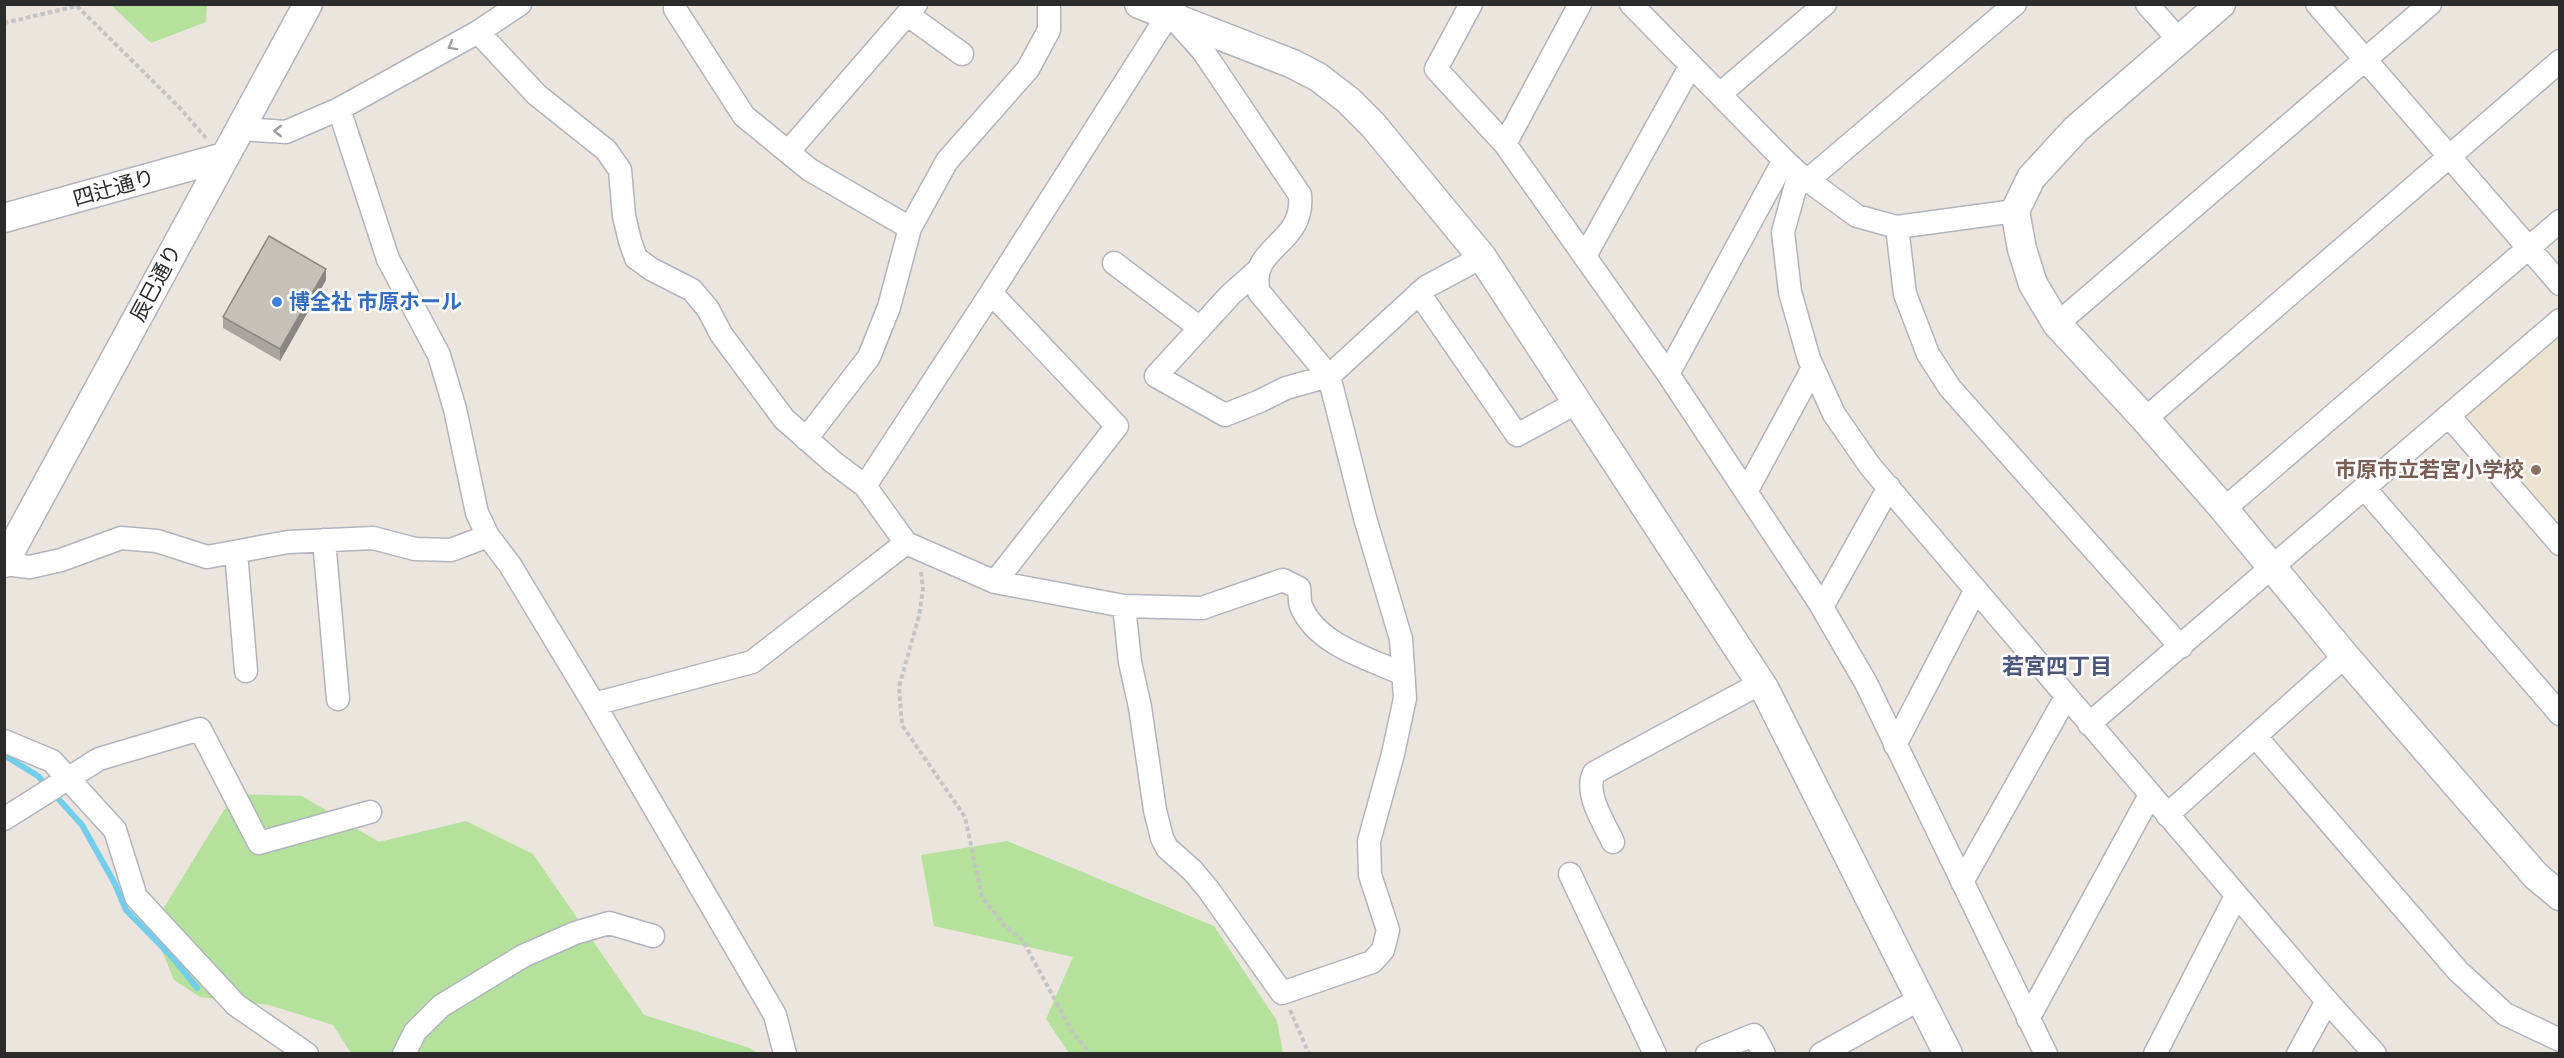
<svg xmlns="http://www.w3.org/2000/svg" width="2564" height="1058" viewBox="0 0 2564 1058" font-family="'Fira Sans','Noto Sans JP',sans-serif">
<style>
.education{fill:#ede2cd}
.green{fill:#b4e19b}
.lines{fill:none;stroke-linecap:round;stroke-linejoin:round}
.stream{stroke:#73ceec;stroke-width:6}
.minor-casing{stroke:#b1b4be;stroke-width:25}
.tertiary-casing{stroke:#b1b4be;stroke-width:31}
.path{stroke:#c4c4c4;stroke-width:4;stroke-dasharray:4.5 3;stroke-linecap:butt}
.minor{stroke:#fff;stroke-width:22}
.tertiary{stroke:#fff;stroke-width:28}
.wall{fill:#a9a59e}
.shaded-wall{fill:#8a8681}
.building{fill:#c5c0b8;stroke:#8a8681;stroke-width:1.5}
.oneway{stroke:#a0a0a0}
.shop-dot{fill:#3f7fe0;stroke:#fff;stroke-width:2}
.education-dot{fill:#8d6e63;stroke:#fff;stroke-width:2}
.labels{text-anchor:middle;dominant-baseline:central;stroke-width:5;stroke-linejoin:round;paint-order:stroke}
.street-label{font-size:21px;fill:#2b2b2b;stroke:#fff}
.shop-label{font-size:21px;font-weight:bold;fill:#366cbe;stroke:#fff;text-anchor:start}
.education-label{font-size:21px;font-weight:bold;fill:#785e54;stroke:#fff;text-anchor:end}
.neighbourhood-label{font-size:22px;font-weight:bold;fill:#4c557a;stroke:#fff}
</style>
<rect width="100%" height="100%" fill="#ece5dd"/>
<!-- education -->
<path class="education" d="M2559,336V524L2467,416Z"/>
<!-- green -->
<path class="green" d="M111,5H207L206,22L151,43Z
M234,794L302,796L379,842L466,821L533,854L644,1015L750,1048L757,1053H351L333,1025L269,1005L200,997L174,980L152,927Z
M1007,841L1214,926L1277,1021L1283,1053H1069L1046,1019L1073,957L934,926L921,855Z"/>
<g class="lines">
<!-- stream -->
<path class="stream" d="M4,755L38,776L47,786
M54,794L82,825L115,884L126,910L173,958L197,988"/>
<!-- minor casing -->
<g class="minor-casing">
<path id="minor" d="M675,4V9L744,116L810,170L910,228
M1471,4L1436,69L1505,144L1668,374L1819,602L1866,683L2046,1054
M1631,4L1784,160L1799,174L1857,216L1897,227L2015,211
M2147,4L2178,39
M2317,4L2560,284
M908,15L962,54
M478,32L537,95L606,150L620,170L624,216L630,241L636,258L651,269L692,290L708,309L721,334L784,419L833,462L865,486L906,543L995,582L1124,606L1202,608L1283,580L1299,588C1300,593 1299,601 1301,606C1317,645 1368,658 1403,674
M1720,94L1825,4
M339,109L388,259L439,355L455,409L477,513L488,536L510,565L594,704L775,1015L785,1054
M241,129L286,132L339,109L478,32L520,4
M1505,144L1580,4
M788,152L916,4
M1799,174L1783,232L1790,292L1809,359L1834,414L1870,466L2327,1001L2375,1054
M1808,180L2015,4
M1897,227L1905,294L1928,354L1950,388L2181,647
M1585,256L1691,65
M1114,263L1200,328
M1257,271L1231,294L1156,376L1225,415L1260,401L1286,388L1329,376L1426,287L1482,257
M991,293L1117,426L995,582
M1419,293L1517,435L1576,403
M2057,324L2430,4
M1668,374L1784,160
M2449,416L2560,544
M2145,419L2560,61
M806,439L869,357L889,307L910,228L947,161L1028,69L1049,30V4
M865,486L991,293L1175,4
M2365,489L2560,714
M1746,492L1813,368
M2224,509L2560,221
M324,540L338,699
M236,552L246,671
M4,564L30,567L61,560L121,538L157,541L207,557L288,542L373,538L415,549L451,550L488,536
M1124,606L1130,662L1140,707L1155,810L1162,838L1167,848L1192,870L1208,889L1282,993L1372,962L1383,950L1388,930L1370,875L1369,841L1393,754L1405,698L1401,639L1365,518L1329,376L1259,292C1247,246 1305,246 1300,195L1203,51L1175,20
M1822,607L1889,487
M594,704L752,662L906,543
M2089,724L2560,320
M2256,737L2458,971L2505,1014L2560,1040
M4,741L52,761L115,830L136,897L236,1005L307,1054
M1895,745L1975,591
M2167,815L2345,656
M4,819L99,759L200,729L259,843L370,812
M1613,842C1604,823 1584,793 1594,773L1761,683
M1570,874L1655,1054
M1962,882L2066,697
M2028,1019L2150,795
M404,1054L415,1032L441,1006L523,956L575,933L609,923L653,936
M1707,1054L1754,1035L1764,1054
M1821,1054L1920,999
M2155,1054L2236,896
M2298,1054L2327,1001"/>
</g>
<!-- tertiary casing -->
<g class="tertiary-casing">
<path id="tertiary" d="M1139,4L1293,64L1318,77L1348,100L1373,125L1482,257L1764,688L1948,1054
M2221,4L2076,129L2031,178L2015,211L2022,249L2033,284L2057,324L2145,419L2224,509L2345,656L2536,876L2560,896
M4,218L224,157
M4,563L308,4"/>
</g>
<!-- path -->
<path class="path" d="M4,23L77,6L178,106L207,139
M921,572L923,589L919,616L899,687L902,725L965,817L982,897L1004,925L1023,941L1073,1033L1091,1054
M1290,1010L1309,1054"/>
<!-- minor -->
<use href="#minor" class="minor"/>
<!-- tertiary -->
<use href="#tertiary" class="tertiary"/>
</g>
<!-- wall -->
<path class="wall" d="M326,280L280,361L223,328V317Z"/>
<!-- shaded-wall -->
<path class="shaded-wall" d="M326,269V280L280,361V349Z"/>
<!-- building -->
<path class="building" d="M269,236L326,269L280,349L223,317Z"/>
<!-- one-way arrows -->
<defs><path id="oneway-chevron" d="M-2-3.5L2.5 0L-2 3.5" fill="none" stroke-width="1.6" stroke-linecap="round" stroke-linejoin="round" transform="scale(1.5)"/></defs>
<g class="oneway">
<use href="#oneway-chevron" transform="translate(452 46) rotate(151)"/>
<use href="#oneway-chevron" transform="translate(278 131) rotate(-180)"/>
</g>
<!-- markers -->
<circle class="shop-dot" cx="277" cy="302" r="6"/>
<circle class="education-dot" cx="2536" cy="470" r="6"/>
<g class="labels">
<!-- street labels -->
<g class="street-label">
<text transform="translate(114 188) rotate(-16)">四辻通り</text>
<text transform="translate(156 283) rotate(-62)">辰巳通り</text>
</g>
<!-- shop labels -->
<g class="shop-label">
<text x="289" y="302">博全社 市原ホール</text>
</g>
<!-- education labels -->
<g class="education-label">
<text x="2524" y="470">市原市立若宮小学校</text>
</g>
<!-- neighbourhood labels -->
<g class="neighbourhood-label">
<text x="2057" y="666">若宮四丁目</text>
</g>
</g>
<!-- border -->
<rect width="2564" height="1058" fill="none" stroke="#2b2b2b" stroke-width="12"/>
</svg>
